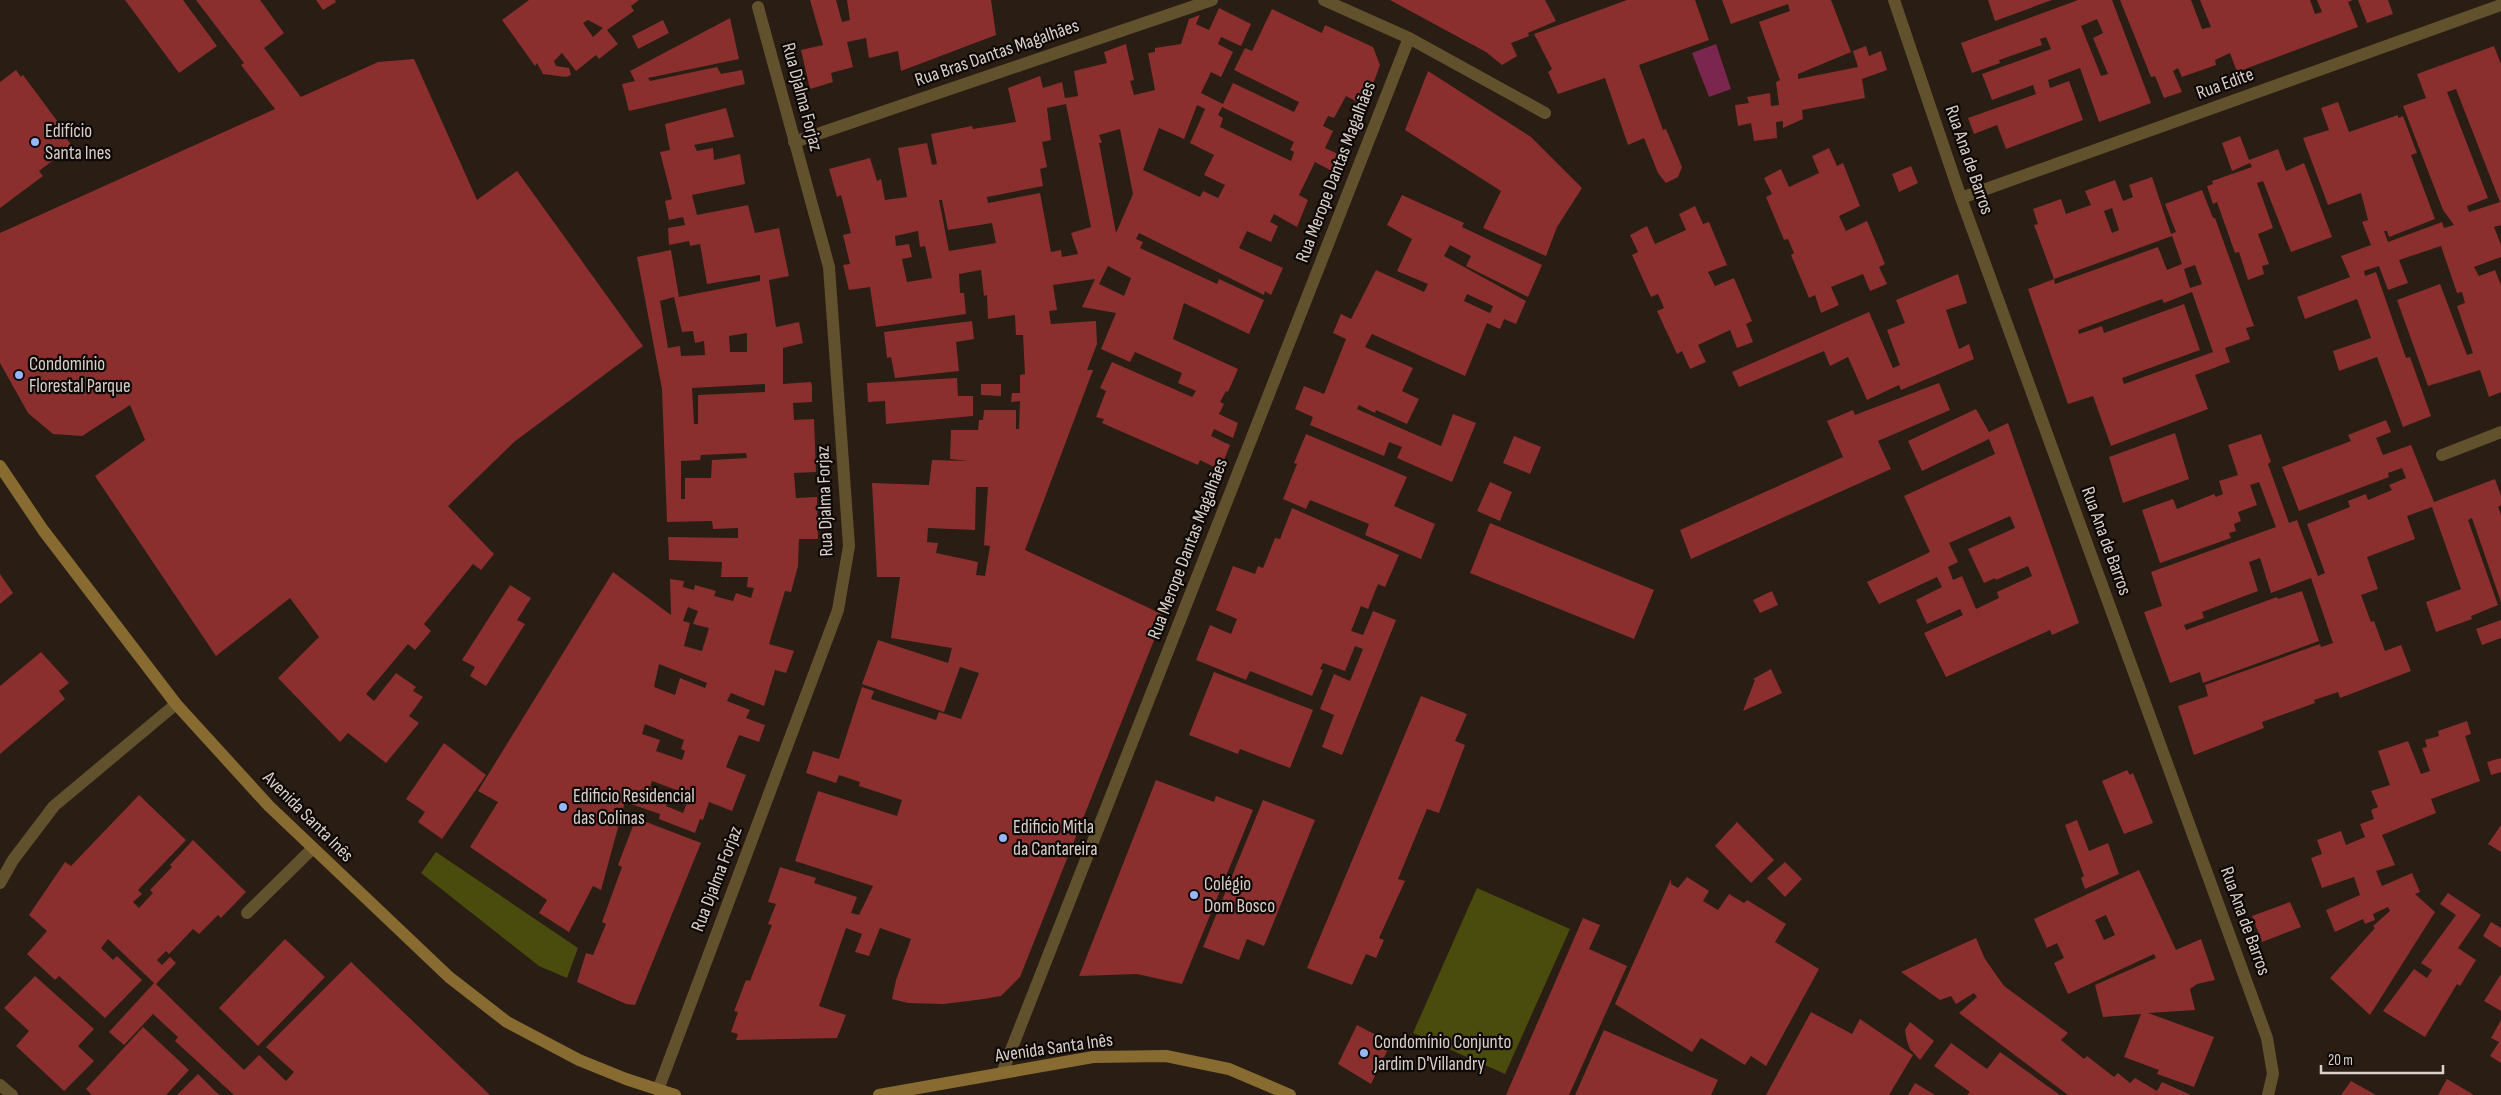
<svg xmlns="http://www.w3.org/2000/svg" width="2501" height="1095" viewBox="0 0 2501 1095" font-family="'Sofia Sans Condensed',sans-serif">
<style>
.green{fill:#494c0c}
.water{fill:#7b264e}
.building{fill:#8a2f2e;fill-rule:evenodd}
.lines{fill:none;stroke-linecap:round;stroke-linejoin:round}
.service{stroke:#62512d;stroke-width:12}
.minor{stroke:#62512d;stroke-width:12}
.tertiary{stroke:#62512d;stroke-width:12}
.secondary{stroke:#886b30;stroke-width:12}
.poi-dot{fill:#98b6fd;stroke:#0e0906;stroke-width:2}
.labels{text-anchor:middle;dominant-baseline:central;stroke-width:4.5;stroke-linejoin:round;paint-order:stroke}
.street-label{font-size:19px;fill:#d9d0ca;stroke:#0e0906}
.poi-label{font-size:19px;fill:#d9d0ca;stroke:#0e0906;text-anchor:start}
</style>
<rect width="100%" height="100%" fill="#2a1d14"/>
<!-- green -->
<path class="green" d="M436,852L578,948L567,978L539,966L421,873Z
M1477,888L1570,929L1505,1074L1413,1033Z"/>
<!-- water -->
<path class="water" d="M1716,44L1731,89L1709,97L1692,53Z"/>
<!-- building -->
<path class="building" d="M125,0H183L217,46L179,73Z
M196,0H260L284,33L264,48L301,97L378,62L414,59L477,200L517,171L643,346L514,442L448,506L494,554L481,570L473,564L424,624L431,631L415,650L408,644L366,694L374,701L396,673L416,687L413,691L423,697L409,716L419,723L386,763L348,733L340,742L278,678L319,637L290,598L216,656L95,476L145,440L130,405L82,436L53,434L28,413L0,363V233L275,109L241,65L244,63Z
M316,0H335L336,2L323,10Z
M529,0H639L631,6L634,11L607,30L618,44L599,59L596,55L576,71L562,53L554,61L556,66L569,68L571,75L566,77L543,74L537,63L535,66L502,20ZM588,20L603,28L593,37L583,23Z
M810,0H836L842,22L850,20L847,0H991L996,35L901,71L898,51L869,58L866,38L847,42L853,67L831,73L833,82L810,89L801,50L823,45Z
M1390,0H1545L1556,21L1528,33L1529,36L1511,43L1517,56L1502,65L1486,52Z
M1627,0H1695L1709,40L1639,65L1663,130L1666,129L1682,167L1678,177L1666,183L1658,173L1644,138L1628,145L1605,78L1558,94L1548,72L1552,69L1534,34Z
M1722,0H1831L1851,52L1798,74V79L1858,67L1853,51L1866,46L1869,56L1881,51L1887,70L1862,79L1865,98L1802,110L1803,119L1783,128V121L1776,122L1777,138L1754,141L1751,123L1738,126L1735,105L1749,103L1747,97L1770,93L1771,106L1779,105L1776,82L1780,80L1759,22L1790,11L1788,4L1731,24Z
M1988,0H2052L1995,21Z
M2078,0H2112L2151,103L2099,122L2080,68L2048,80L2050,88L2069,81L2083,120L2006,149L1997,125L1974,134L1968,118L2036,94L2033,85L1992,100L1982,74L2051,49L2046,37L2040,39L2042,45L1999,60L2000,63L1972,73L1961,43ZM2097,19L2103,33L2093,38L2108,74L2101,76L2081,26Z
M2120,0H2191L2202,29L2211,27L2200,0H2310L2315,14L2322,12L2317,0H2353L2348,2L2358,27L2237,72L2230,53L2215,60L2216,65L2182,77L2178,68L2173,71L2182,92L2164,98L2155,76L2151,77Z
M2358,0H2388L2393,14L2367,23Z
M1219,8L1251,24L1241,46L1221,37L1218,44L1233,52L1221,77L1211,72L1201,93L1223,104L1233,83L1294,112L1299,102L1234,70L1245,48L1252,51L1272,9L1322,33L1325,25L1373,47L1380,65L1365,106L1346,96L1334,118L1328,116L1323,126L1333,131L1325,148L1340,155L1332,171L1315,162L1299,195L1308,200L1297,227L1274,214L1270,222L1278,226L1271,242L1247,231L1239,248L1283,268L1271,295L1265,291L1264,295L1139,233L1136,239L1143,242L1140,248L1217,284L1219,279L1264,300L1249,334L1184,303L1173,339L1238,369L1228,392L1226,391L1220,402L1224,404L1219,414L1238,423L1233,438L1214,429L1211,436L1230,445L1220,470L1200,460L1198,465L1102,423L1104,419L1096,417L1106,391L1100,388L1112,362L1192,397L1196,391L1178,383L1182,373L1135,352L1130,362L1101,349L1116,313L1082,307L1095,279L1053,285L1057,310L1049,311L1051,324L1096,321L1097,344L1087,370H1093L1025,550L1164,615L1020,977L1001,996L984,999L944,1004L908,1003L892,999L896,980L911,939L880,928L869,956L855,952L862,934L846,928L819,1006L846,1015L837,1038L736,1040L738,1034L731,1032L738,1012L734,1011L746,980L750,981L772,925L768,924L776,904L768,902L780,867L816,878L814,883L857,897L851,913L859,915L873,886L795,861L818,791L897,816L902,800L859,786L860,782L839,775L836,783L806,773L813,751L839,759L862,687L874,691L871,699L936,720L939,712L961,719L979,673L960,667L944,712L862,684L878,640L948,663L952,648L891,638L900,577H877L872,483L929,485L932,460L968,461L950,459L951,430H978L979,420H983L984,410H1016V429H1019L1020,401L1011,402L1012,393H1020V375L1025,374L1023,335H1016L1015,315L988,319L987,295L984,296L981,270L959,274L960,293H964L966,314L876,327L870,287L849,290L843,265L850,264L843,235L851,233L841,195L837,197L829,169L870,158L877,181L881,179L885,200L907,197L898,148L927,143L932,165L937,164L931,134L972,126L973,129L1016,122L1008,88L1040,76L1043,88L1062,82L1065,98L1078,96L1074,71L1107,63L1104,52L1126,44L1134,80L1130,81L1134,95L1155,90L1148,53L1155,52V48L1181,44L1189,19L1200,15L1196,24L1209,30ZM1066,104L1091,227L1071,233L1078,254L1062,257L1061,250L1051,252L1040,193L988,203L987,197L1043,186L1040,169L1047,167L1042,142L1051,140L1047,108ZM1197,105L1205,109L1190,143L1214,155L1204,175L1225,185L1218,198L1203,191L1200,197L1143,170L1159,128L1184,139ZM1222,107L1294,142L1290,150L1294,152L1291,161L1220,127L1223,118L1218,115ZM1120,129L1133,194L1116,233L1099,143H1102L1099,135ZM939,200H942L948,230L992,223L996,243L949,251ZM918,231L920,247L925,246L932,278L907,282L902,259L912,257L909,244L896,246L895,236ZM1108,266L1131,278L1124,296L1099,284ZM976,487H988L984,545L990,546L985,576L976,575L978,562L936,553L938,543L927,542L928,528L975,530Z
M730,18L739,59L648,78L650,81L717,67L721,74L742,70L745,84L629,111L622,84L635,81L630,71Z
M663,20L669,33L638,49L632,36Z
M2494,46L2501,64V225L2494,227L2501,245V257L2474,267L2479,276L2495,270L2501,285V392L2489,397L2480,370L2428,386L2397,300L2440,284L2467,355L2473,353L2457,306L2465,303L2462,292L2457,293L2441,246L2399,260L2408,283L2388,290L2379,266L2364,271L2365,276L2376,272L2406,358L2410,357L2431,416L2403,427L2377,357L2339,371L2333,351L2371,338L2357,299L2305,319L2297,297L2350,277L2341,256L2371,245L2362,222L2368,220L2361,193L2328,205L2303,138L2329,130L2321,108L2338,102L2349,132L2398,115V118L2403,116L2417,153L2411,155L2435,219L2389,237L2387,231H2384L2388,242L2442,222L2444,228L2454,225L2443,210L2403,106L2426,98L2417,74ZM2456,89L2500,202L2469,212L2467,206L2488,198L2447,92Z
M16,70L21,77L23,75L69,137L67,139L72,146L39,171L43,176L0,208V82Z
M1428,71L1531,137L1582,188L1557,227L1546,256L1483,228L1501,191L1405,130Z
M726,108L734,137L694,145L697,151L713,148L714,160L740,154L745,184L692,195L697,215L748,205L755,233L779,228L789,276L769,280L776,327L799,322L803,343L783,348V384L811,382L812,386V402L793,403L794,420L814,419L816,472L794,473L796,498L817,497L818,539H799L798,566L791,592L785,591L769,644L794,651L786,673L775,670L764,706L731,693L727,701L750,710L746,718L765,725L759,742L739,735L726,767L746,775L732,811L709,802L703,820L700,819L695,833L659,819L660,814L625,802L601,890L593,886L569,932L539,913L547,900L470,847L498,802L478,791L613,572L671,615L670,579L684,581L683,587L694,590L695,585L716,591L714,596L733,601L736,593L751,598L754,588L747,587L748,577H721L722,562L669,560L668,537L738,538V528L713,529L712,521L667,522L662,389L637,257L671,250L679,297L760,281V275L707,284L700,244L690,246L689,241L669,245L668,228L685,225L683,217L669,220L665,201L672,199L660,152L670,150L665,124ZM674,297L682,332L693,331L695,343L704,341L705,355L681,356L680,346L668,348L660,301ZM747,333V352H730L729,336ZM765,384V392L698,395V424H694L692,388ZM746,453L747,458L712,460L711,478H685V499H681V461L700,460L701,455ZM688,607L698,611L693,624L709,628L702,651L684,646L690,623L683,621ZM659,664L707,683L705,688L680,678L675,695L654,687ZM645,724L684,740L681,749L685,751L682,760L656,751L660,740L642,734ZM652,781L690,795L683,813L666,806L671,795L650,788Z
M2240,136L2249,160L2278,149L2286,171L2304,163L2332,237L2291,252L2263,181L2257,183L2273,228L2258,234L2269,264L2262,266L2264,274L2248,280L2239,252L2235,253L2217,202L2213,204L2207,186L2213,184L2212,181L2252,167L2250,163L2232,171L2222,143Z
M1829,148L1837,166L1843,163L1860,206L1839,216L1846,231L1867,221L1885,264L1879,267L1887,284L1870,291L1863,274L1831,287L1839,305L1821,313L1815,295L1809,298L1791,255L1794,253L1788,239L1784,240L1766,197L1772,194L1764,178L1781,169L1789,187L1819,173L1812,156Z
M1911,166L1918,183L1899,192L1892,174Z
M2152,177L2171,234L2176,232L2165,204L2202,190L2213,218H2215L2254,326L2246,328L2250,339L2225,348L2230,362L2195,375L2208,409L2111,446L2093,396L2068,404L2028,289L2054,279L2034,225L2038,224L2033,209L2061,199L2066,214L2091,205L2085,191L2115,180L2123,201L2133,197L2129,185ZM2112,208L2119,230L2112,233L2104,211ZM2172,236L2182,264L2167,270L2158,247L2055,284L2054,279ZM2195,265L2202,284L2190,288L2184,269ZM2192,292L2213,352L2124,384L2122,378L2200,350L2184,304L2104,333L2102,326L2079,334L2078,330L2162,299L2164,303Z
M1402,195L1464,223L1462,227L1542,265L1528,297L1466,266L1471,256L1450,245L1444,256L1526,301L1516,324L1504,319L1500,329L1487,323L1465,376L1372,334L1365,347L1413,368L1402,391L1419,399L1407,424L1376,410L1375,413L1359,405L1357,409L1441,446L1453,414L1476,423L1452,482L1397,458L1402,447L1389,442L1384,456L1310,425L1313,417L1295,409L1304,386L1324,394L1346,339L1333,333L1341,314L1351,319L1376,270L1424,292L1428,284L1397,271L1412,239L1387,225ZM1467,294L1493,306L1490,313L1464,301Z
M1695,206L1703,224L1709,222L1727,265L1708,272L1715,286L1734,278L1752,321L1746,324L1753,342L1737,348L1730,330L1698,345L1706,362L1690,369L1682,351L1677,354L1657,311L1664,308L1658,294L1651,297L1632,255L1638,252L1630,235L1647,226L1655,244L1686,230L1679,214Z
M1958,274L1967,303L1946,310L1959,349L1969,344L1974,359L1901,390L1899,385L1867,400L1848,357L1830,366L1824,351L1739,387L1732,372L1869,312L1893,368L1900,365L1887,330L1905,323L1896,300Z
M972,321L974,339L956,342L959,371L895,378L891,357L887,358L884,332Z
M957,378L958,396H973V416L886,424L885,401L868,402L867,383Z
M1939,383L1950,410L1878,441L1891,469L1691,559L1680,530L1843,457L1827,421L1853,410L1855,415Z
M981,384H1001V396L981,395Z
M1976,409L1989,432L2008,423L2079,623L2052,635L2050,630L1946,677L1924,633L1963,615L1960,609L1927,624L1916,600L1942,587L1937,577L1879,604L1867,582L1930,552L1904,496L1995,454L1989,439L1922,471L1908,441ZM2010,516L2015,528L1968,549L1984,583L1995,578L1996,580L2028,566L2032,576L1997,592L1999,598L1976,609L1962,576L1953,580L1948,567L1958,562L1949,543Z
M2386,420L2391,432L2376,438L2383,455L2411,445L2434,502L2495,479L2501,496V505L2498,507L2501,515V602L2472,518L2468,520L2498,605L2471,616L2472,619L2436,632L2426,602L2461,589L2432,507L2407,516L2415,539L2367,557L2378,589L2361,595L2371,622L2374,621L2385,651L2401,645L2411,671L2340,698L2338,692L2314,700L2315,703L2262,722L2264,728L2194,755L2178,706L2208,696L2205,685L2320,644L2321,647L2333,643L2311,578L2271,593L2260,558L2249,562L2258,591L2202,612L2204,618L2184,625L2186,630L2277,597L2278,599L2302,591L2319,641L2203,683L2200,672L2170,683L2144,612L2162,606L2151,572L2276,527L2259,482L2250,485L2257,505L2238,512L2241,521L2234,524L2236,531L2229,533L2231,538L2160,563L2142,510L2173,499L2177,509L2214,494L2216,497L2223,494L2219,481L2238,475L2228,445L2261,434L2271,462L2268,464L2289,523L2297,520L2318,576L2325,573L2307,524L2350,507L2348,501L2366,494L2368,500L2392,490L2389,485L2406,478L2402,468L2388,473L2389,477L2299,511L2282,467L2351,441L2348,435Z
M2175,433L2189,479L2123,503L2109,457Z
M1306,434L1407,477L1394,506L1435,524L1421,559L1365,535L1369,524L1310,500L1306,509L1283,499L1297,464L1294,463Z
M1514,436L1541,447L1530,474L1503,463Z
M1490,482L1512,492L1500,521L1477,511Z
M1292,508L1399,555L1385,587L1378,584L1368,609L1361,606L1351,631L1363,635L1373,611L1396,620L1342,755L1322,747L1334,715L1320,709L1334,674L1350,681L1363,649L1355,646L1345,671L1323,663L1320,669L1323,670L1312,696L1250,671L1246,680L1196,660L1210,625L1231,634L1237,619L1216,610L1233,566L1255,574L1258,566L1263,568L1275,538L1280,539Z
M1490,523L1654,590L1634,639L1470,573Z
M0,574L13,593L0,604Z
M510,585L531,598L517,620L525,624L486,686L470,676L475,667L462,660Z
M1772,591L1778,605L1760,613L1753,600Z
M2501,620V638L2482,645L2476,629Z
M41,652L69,683L59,691L65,699L0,754V686Z
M1771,669L1782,693L1743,711L1755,680L1753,679Z
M1214,672L1313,710L1290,768L1240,749L1238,754L1189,735Z
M1421,696L1467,714L1455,741L1465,745L1439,813L1427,809L1398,879L1405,881L1379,938L1384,940L1376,958L1366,954L1352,985L1307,968Z
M2467,721L2471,734L2465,736L2480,781L2431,799L2436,813L2382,835L2395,865L2376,871L2382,886L2412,873L2420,892L2415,894L2435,912L2370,1015L2330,978L2375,928L2373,926L2390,911L2388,907L2373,914L2375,920L2365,924L2363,919L2335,932L2326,910L2360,895L2354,877L2322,888L2311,858L2322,854L2317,840L2341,831L2346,845L2365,837L2360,824L2374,819L2371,810L2378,807L2371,791L2390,785L2378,751L2408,741L2421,774L2430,771L2422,748L2427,747L2425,740L2439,736L2438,731Z
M444,743L486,775L442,839L418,822L425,812L406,799Z
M2501,758V772L2491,775L2487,762Z
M2127,770L2130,775L2133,773L2153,823L2124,834L2102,781Z
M1156,780L1214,802L1216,796L1253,810L1182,984L1137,974L1079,976Z
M139,795L186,840L138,890L142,894L133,902L139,908L153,893L150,890L172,867L170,865L193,840L246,892L221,918L218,915L199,934L193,929L169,954L166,951L157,960L162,965L170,957L176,963L156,984L244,1070L259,1055L286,1081L294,1072L266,1047L351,962L490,1095H234L175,1041L178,1037L153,1014L124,1045L109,1032L154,983L108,939L101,948L113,960L117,956L142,980L105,1018L59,976L55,980L27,954L47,931L29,915L65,862L71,866Z
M1263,800L1315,820L1264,946L1247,939L1239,960L1203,947Z
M636,818L701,843L635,1005L626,1004L577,982L586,953L593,955L606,924L602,922L622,867L618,865Z
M2077,820L2089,851L2108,843L2119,874L2085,889L2081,878L2084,876L2065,825Z
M1737,822L1774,860L1751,883L1715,846Z
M2501,825V852L2488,844Z
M1785,862L1802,879L1785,897L1767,878Z
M2139,870L2176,950L2201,939L2215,980L2197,984L2190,989L2195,1010L2148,1013L2214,1037L2194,1087L2157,1074L2159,1070L2124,1057L2141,1014L2103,1017L2095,985L2156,958L2154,954L2068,994L2054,963L2064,958L2057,943L2047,948L2034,919ZM2106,915L2115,935L2104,940L2095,920Z
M1687,877L1709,891L1703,901L1718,910L1729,894L1744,903L1747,900L1786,924L1775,942L1819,969L1766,1066L1751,1056L1745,1065L1701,1038L1692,1052L1615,1004L1671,879V884L1678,888Z
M2448,893L2481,915L2458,948L2476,960L2460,986L2457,984L2425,1037L2383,1011L2414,969L2427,978L2432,970L2421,963L2456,915L2440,904Z
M2290,902L2301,927L2262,942L2252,916Z
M1583,918L1600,925L1589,949L1627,966L1569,1095H1506Z
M2491,922L2501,928V948L2483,936Z
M1976,938L1985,959L2004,986L2068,1033L2061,1040L2084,1059L2087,1056L2114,1077L2118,1073L2130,1083L2135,1078L2157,1091L2162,1082L2191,1095H2068L1959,1013L1977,997L1974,993L1956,1004L1951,996L1940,1000L1901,972Z
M285,939L325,977L258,1046L219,1008Z
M2501,974V1011L2484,1001Z
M35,976L94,1029L78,1046L94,1061L64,1091L16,1046L29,1031L4,1008Z
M1811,1012L1852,1034L1860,1019L1913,1055L1889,1095H1766Z
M2501,1020V1063L2490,1056L2499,1042L2491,1038Z
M1910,1022L1934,1041L1920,1060L1910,1049L1907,1041L1905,1030Z
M1357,1025L1391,1043L1371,1084L1338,1064Z
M143,1027L189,1070L166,1095H92L86,1089Z
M1604,1030L1718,1080L1711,1095H1575Z
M1951,1043L1987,1069L2000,1052L2060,1095H1967L1970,1092L1934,1066Z
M198,1074L216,1092L220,1095H177Z
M2447,1079L2474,1095H2438Z
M2351,1081L2376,1095H2341Z
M1915,1083L1935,1095H1908Z"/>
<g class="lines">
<!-- service -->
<path class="service" d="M247,913L313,848"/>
<!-- minor -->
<path class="minor" d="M1324,0L1409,38L1545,113
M1894,0L1961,198L2267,1038L2273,1074L2268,1095
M794,142L1212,0
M1961,198L2501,5
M2442,455L2501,432
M1002,1073L1409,38
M0,1085L12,1095
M658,1090L838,610L849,546L829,267L758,7"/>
<!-- tertiary -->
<path class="tertiary" d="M0,883L13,860L54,806L176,704"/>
<!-- secondary -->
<path class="secondary" d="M0,466L43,530L176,704L269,806L449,977L507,1022L579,1060L626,1079L675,1095
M879,1095L1093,1057L1166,1056L1229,1069L1290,1095"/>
</g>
<!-- markers -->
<g class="poi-dot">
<circle cx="35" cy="142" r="5"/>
<circle cx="19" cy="375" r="5"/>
<circle cx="563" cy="807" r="5"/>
<circle cx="1003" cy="838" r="5"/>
<circle cx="1194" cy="895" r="5"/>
<circle cx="1364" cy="1053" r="5"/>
</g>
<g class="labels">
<!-- street labels -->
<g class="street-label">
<text transform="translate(997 53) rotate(-19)">Rua Bras Dantas Magalhães</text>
<text transform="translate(2225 84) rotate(-20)">Rua Edite</text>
<text transform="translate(802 97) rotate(75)">Rua Djalma Forjaz</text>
<text transform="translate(1969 160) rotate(71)">Rua Ana de Barros</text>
<text transform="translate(1336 172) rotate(-69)">Rua Merope Dantas Magalhães</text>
<text transform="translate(825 501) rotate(-92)">Rua Djalma Forjaz</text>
<text transform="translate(2106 541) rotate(70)">Rua Ana de Barros</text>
<text transform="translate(1188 549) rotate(-69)">Rua Merope Dantas Magalhães</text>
<text transform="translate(308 817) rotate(45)">Avenida Santa Inês</text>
<text transform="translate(717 879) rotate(-69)">Rua Djalma Forjaz</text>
<text transform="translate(2245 921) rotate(70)">Rua Ana de Barros</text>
<text transform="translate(1054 1048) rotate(-8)">Avenida Santa Inês</text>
</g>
<!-- poi labels -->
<g class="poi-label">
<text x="45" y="131">Edifício<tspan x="45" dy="22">Santa Ines</tspan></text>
<text x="29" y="364">Condomínio<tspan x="29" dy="22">Florestal Parque</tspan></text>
<text x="573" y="796">Edificio Residencial<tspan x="573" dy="22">das Colinas</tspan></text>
<text x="1013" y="827">Edificio Mitla<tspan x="1013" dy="22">da Cantareira</tspan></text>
<text x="1204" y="884">Colégio<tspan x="1204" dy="22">Dom Bosco</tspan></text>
<text x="1374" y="1042">Condomínio Conjunto<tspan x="1374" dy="22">Jardim D'Villandry</tspan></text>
</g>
</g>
<!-- scale -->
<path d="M2321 1065v8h122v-8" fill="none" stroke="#d9d0ca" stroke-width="2.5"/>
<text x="2328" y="1065" font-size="15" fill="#d9d0ca" stroke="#0e0906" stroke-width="4" paint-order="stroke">20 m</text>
</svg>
